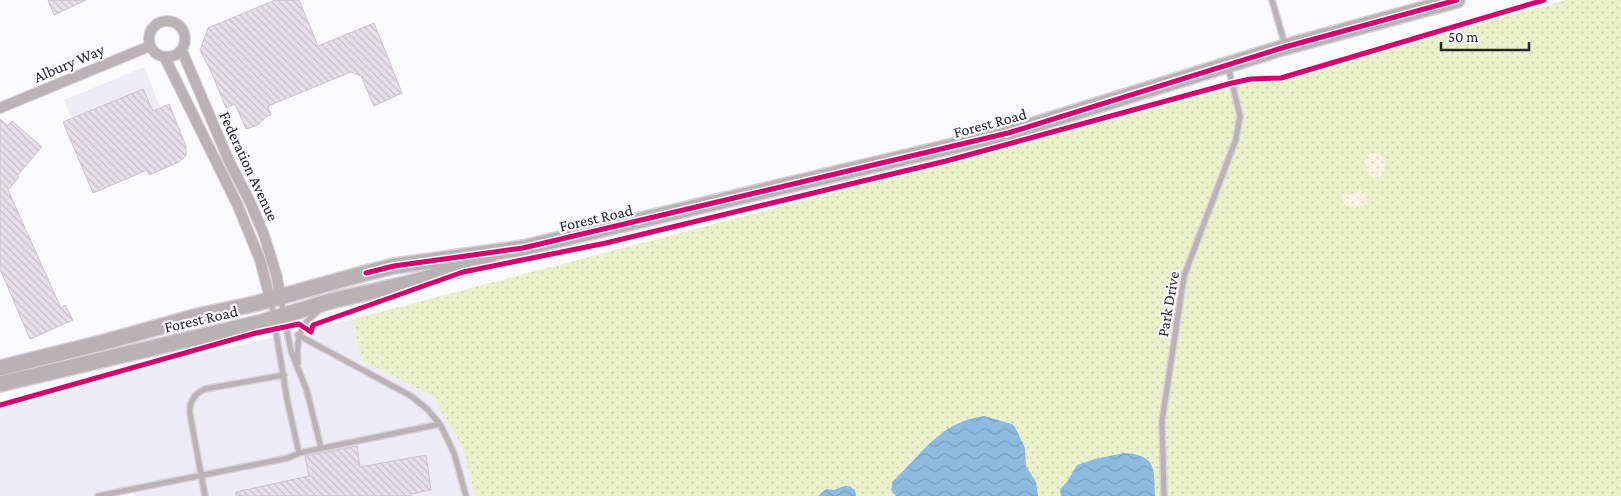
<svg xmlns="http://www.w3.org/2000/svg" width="1621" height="496" viewBox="0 0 1621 496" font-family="'Crimson Pro',serif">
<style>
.built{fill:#edebf6}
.grass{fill:url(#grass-dots)}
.sand{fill:url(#sand-dots)}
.water{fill:url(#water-waves)}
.building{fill:url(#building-back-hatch);stroke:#c9c5cc}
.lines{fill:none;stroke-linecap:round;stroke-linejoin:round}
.service-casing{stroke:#d5d3d8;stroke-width:8}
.minor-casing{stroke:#d5d3d8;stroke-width:12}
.secondary-casing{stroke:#d5d3d8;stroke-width:18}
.service{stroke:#b9b3b5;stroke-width:5}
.minor{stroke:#b9b3b5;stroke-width:10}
.secondary{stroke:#b8b2b4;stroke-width:15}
.cycleway-casing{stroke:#f9f8ff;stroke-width:8}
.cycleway{stroke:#d6006c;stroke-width:5}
.labels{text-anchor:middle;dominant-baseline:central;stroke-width:4.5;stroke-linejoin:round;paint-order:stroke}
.street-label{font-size:16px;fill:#26232f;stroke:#f9f8ff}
</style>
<defs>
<pattern id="grass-dots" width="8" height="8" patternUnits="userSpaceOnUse" patternTransform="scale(1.25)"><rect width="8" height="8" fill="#eaf1ca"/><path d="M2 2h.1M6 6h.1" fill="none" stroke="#c9ceae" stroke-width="1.8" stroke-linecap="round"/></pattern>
<pattern id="sand-dots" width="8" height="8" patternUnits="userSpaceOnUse" patternTransform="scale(1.25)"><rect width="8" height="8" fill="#f9f4e1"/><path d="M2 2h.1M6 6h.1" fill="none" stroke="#d5d1c1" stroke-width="1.8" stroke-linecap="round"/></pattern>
<pattern id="water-waves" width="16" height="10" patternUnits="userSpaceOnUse" patternTransform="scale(1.25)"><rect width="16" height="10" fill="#8dbbe0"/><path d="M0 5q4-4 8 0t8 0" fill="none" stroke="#7aa0c0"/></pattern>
<pattern id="building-back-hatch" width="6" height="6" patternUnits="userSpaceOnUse" patternTransform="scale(1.25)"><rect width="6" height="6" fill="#e5e0e9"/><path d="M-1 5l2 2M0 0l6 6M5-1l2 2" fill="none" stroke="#c4c0c8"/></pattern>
</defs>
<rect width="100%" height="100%" fill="#faf9fe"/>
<!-- built -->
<path class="built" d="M144,67L176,147L97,179L64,100Z
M353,319L361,360L432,396L462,446L475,496H135L134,491L91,496H0V401Z"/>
<!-- grass -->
<path class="grass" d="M1567,0H1621V496H475L462,446L432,396L361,360L353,319Z"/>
<!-- sand -->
<path class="sand" d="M1370,153H1378L1386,160L1383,174L1378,179C1367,178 1367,170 1365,161Z
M1361,190L1368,197L1366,204L1355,208L1342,204V194H1351Z"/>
<!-- water -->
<path class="water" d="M984,416L1012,424L1015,427L1025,448L1026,466L1036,482L1038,496H896L891,490L893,481C923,453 940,422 984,416Z
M1124,453C1157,455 1154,469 1155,496H1061L1060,489L1067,482L1077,465L1095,459Z
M844,486H849L855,490L856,496H818L826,489L834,490Z"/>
<!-- building -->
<path class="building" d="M48,0H86L54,15Z
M275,0H299L318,46L374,23L402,93L374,106L361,76L351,72L268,106L271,115L267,116L258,125L246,129L235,104L226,108L210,69L200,50L208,28Z
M143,89L153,111L169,104L186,146V156L179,162L149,175L147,170L93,193L63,122Z
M0,119L8,126L12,121L42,147L17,176L19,177L8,190L61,308L65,305L73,320L30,339L0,269Z
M357,446L360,467L426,455L431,490L411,494V496H236V492L309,476L305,456Z"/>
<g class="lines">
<!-- service casing -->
<g class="service-casing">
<path id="service" d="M1272,0L1285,45
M281,300L291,351L307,391L321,448
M271,301L287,399L299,453
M298,335L411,396L427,409L440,424
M298,363C296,340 299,326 318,311
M98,496L288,458L299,453L440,424L454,453L466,496
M205,496L190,414C189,402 194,394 205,389L284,375
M1164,496L1162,421L1184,276L1236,139L1240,116L1228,66"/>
</g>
<!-- minor casing -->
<g class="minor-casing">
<path id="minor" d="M149 39a18 18 0 1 1 36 0a18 18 0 1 1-36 0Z
M182,51L229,161L250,202L264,235L277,277L280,297
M165,58L238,206L260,260L270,299
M0,108L150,46"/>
</g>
<!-- secondary casing -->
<g class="secondary-casing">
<path id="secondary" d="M0,368L105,342L198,316L254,304L366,273L394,266L523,248L1008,133L1285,47L1457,0
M0,384L262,322L331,301L409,283L489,261"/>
</g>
<!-- service -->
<use href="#service" class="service"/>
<!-- minor -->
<use href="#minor" class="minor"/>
<!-- secondary -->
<use href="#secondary" class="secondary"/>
<!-- cycleway casing -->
<g class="cycleway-casing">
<path id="cycleway" d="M366,273L394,266L523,248L1008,133L1285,47L1457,0
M0,405L256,333L299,324L311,332L313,325L463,272L606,243L946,161L1232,83L1251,79L1281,78L1544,0"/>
</g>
<!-- cycleway -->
<use href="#cycleway" class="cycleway"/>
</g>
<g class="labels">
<!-- street labels -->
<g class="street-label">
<text transform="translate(69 63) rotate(-23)">Albury Way</text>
<text transform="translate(990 123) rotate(-15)">Forest Road</text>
<text transform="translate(249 166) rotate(65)">Federation Avenue</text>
<text transform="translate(596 218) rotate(-13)">Forest Road</text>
<text transform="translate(1168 304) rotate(-80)">Park Drive</text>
<text transform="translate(201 319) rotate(-13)">Forest Road</text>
</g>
</g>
<!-- scale -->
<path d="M1441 42v8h88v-8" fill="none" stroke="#26232f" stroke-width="2.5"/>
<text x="1448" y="42" font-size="15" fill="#26232f" stroke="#f9f8ff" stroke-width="4" paint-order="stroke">50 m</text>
</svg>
